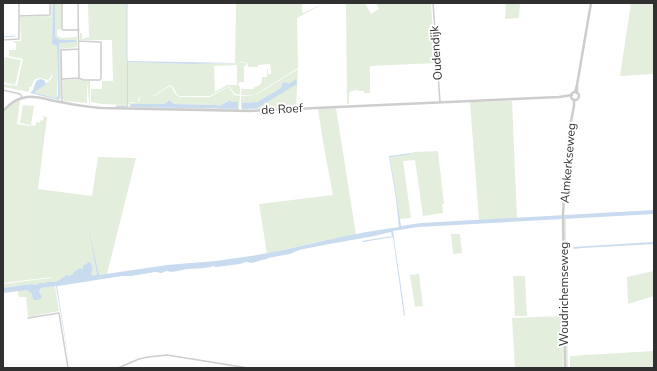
<svg xmlns="http://www.w3.org/2000/svg" width="657" height="371" viewBox="0 0 657 371" font-family="'Nunito Sans',sans-serif">
<style>
.green{fill:#e4eedd;fill-rule:evenodd}
.water{fill:#c8dbef}
.lines{fill:none;stroke-linecap:round;stroke-linejoin:round}
.stream{stroke:#c8dbef;stroke-width:1}
.minor{stroke:#cdcdcd;stroke-width:1.5}
.tertiary{stroke:#cdcdcd;stroke-width:2.5}
.labels{text-anchor:middle;dominant-baseline:central;stroke-width:4;stroke-linejoin:round;paint-order:stroke}
.street-label{font-size:12px;fill:#303030;stroke:#fff}
</style>
<rect width="100%" height="100%" fill="#fff"/>
<!-- green -->
<path class="green" d="M51,3H53L52,44L57,45V97L56,98L35,93L37,90L51,79L52,77V74L50,78L48,80L40,78L35,79L31,87H29V92L3,87V84L17,86L23,59L9,56L8,55H9V50H16V43H14V41H21L20,17L48,16L51,17Z
M55,3H61V10H60H61V29L57,30V35L61,38L77,37V47L61,49V98L59,100L60,96L59,42H76V40H60L55,37Z
M88,3H127V105L102,104L91,102V89H102V81H113L112,40H80V33H82V39L89,37Z
M236,3H302V11L303,13L325,3L297,18L298,68L255,95H241V90L243,88V89H254V87C261,86 262,83 262,77H267V69H268V74H271L270,64L258,65V67H248L247,62H246V66H244V82H240L238,84L240,88V95L235,94L229,86L210,96H179C175,93 175,87 170,85L153,96H141L139,97L138,102H130L128,105V62L190,64L244,63V62L235,63ZM237,65V85H227L215,92L214,66Z
M346,3H365L371,14L379,9L376,3H431L435,63L370,66V93H364V91H358V90L351,91L349,93V104H347Z
M506,3H520L519,18L505,19Z
M631,3H654V74L620,76Z
M5,57L21,60L15,85L3,82V66Z
M298,69L296,108L242,110L241,108V96L256,95ZM289,84L257,108L243,109L242,103L257,102L281,88L282,86Z
M79,79L82,81H90V105H89V101L87,82V103L65,101H64L63,99V81L64,80Z
M170,86C174,89 174,95 180,97H210L228,87H229L234,95L240,96L239,109L238,110L116,108V105H127V106H117L128,107L130,103L139,102L140,97L141,96H154ZM171,100L174,104L217,105L219,106L229,100L232,103H238V109L130,107L131,104H164Z
M20,100L17,124L30,126L31,125L35,126L36,124V122L40,123V121L43,120L44,118L42,116L47,117L38,189L92,196L98,157L136,158L107,274L99,275L90,236L97,275H92L91,274L93,269L91,263H89L83,266V268L81,269L80,268L74,272L73,274L69,276H67L56,282H49L48,281L46,283H39L36,285L32,284L3,288V284L50,278H51L52,277L3,283V112L10,105Z
M512,101L517,218L479,220L470,102Z
M23,105L34,106L31,125L20,123Z
M336,108L356,235L316,242L267,254L259,204L333,195L324,148L318,109Z
M438,151L444,204H442L443,213L423,216L415,160L403,161L411,218L399,219L390,156L411,154L413,152Z
M564,219H566L568,368H565Z
M451,234H460L462,253L453,254Z
M654,271V296L628,304L627,277Z
M419,274L423,306L415,307L410,275Z
M513,276H525L527,316H515Z
M55,286L59,311L28,317L26,297H19L18,294V291L27,290L32,294H41L39,291L41,288Z
M562,316L563,368H515L512,318Z
M654,351V368H570V356Z"/>
<!-- water -->
<path class="water" d="M53,3H55V37L60,40H76V42L59,43L60,96L59,100L30,93L33,90L36,81L40,79L44,80L46,84L37,90L35,93L56,98L58,96L57,46L52,44Z
M127,61L235,63L245,62L237,63L190,64L128,62V107H117V106H127Z
M296,79L297,84L257,108L266,107V108L242,109V103L257,102L281,88L282,84L285,82L289,84Z
M170,100L174,104L217,105L219,106L230,100L231,102H238V109L130,107L131,104H164Z
M98,150L88,226L99,275L167,265L216,261L257,255L279,251L322,241L366,232L399,227L396,199L389,156L411,153V154L390,157L401,226L421,223L654,210V214L418,227L393,231L405,315L404,316L393,237L363,242L362,241L392,236L391,232L374,236L324,245L299,250L290,254L268,258L267,259L262,260L252,263L246,262L240,264L216,267L213,266C210,268 207,267 204,268L187,269L172,272L166,271L162,273L155,272L131,276H122L58,286H57L70,368L56,286L41,288L39,291L42,297C40,300 38,300 35,300L33,299L32,294L27,290L3,293V288L32,284L36,285L39,283H46L48,281L49,282H56L67,275L69,276L73,274L74,272L80,268L82,269L83,268V266L89,262L91,263L93,269L91,274C92,276 95,275 97,275L88,226Z
M654,242V244L582,248L574,249L573,247Z"/>
<g class="lines">
<!-- stream -->
<path class="stream" d="M127,3V61
M3,37L15,36"/>
<!-- minor -->
<path class="minor" d="M62,3V29L63,30H79
M433,3L440,102
M19,16L50,15V3
M3,40L19,39V3
M79,78L83,80H100L101,78V42L79,41
M62,79L79,78L78,3
M3,90L20,94L21,95L22,98
M62,102L61,50L79,49
M28,318L59,313L68,368
M118,368L139,359L148,357L167,355L248,368"/>
<!-- tertiary -->
<path class="tertiary" d="M577,85L591,3
M575,92L577,85V93
M571 96a4 4 0 1 1 8 0a4 4 0 1 1-8 0Z
M3,111C9,104 18,98 27,97C36,96 46,99 55,101C71,104 86,107 102,108L250,111L559,97L572,95
M565,368L563,214L567,152L568,137L574,106V100"/>
</g>
<g class="labels">
<!-- street labels -->
<g class="street-label">
<text transform="translate(436 53) rotate(-94)">Oudendijk</text>
<text transform="translate(282 109) rotate(-3)">de Roef</text>
<text transform="translate(568 163) rotate(-85)">Almkerkseweg</text>
<text transform="translate(564 294) rotate(-90)">Woudrichemseweg</text>
</g>
</g>
<!-- border -->
<rect width="657" height="371" fill="none" stroke="#303030" stroke-width="8"/>
</svg>
